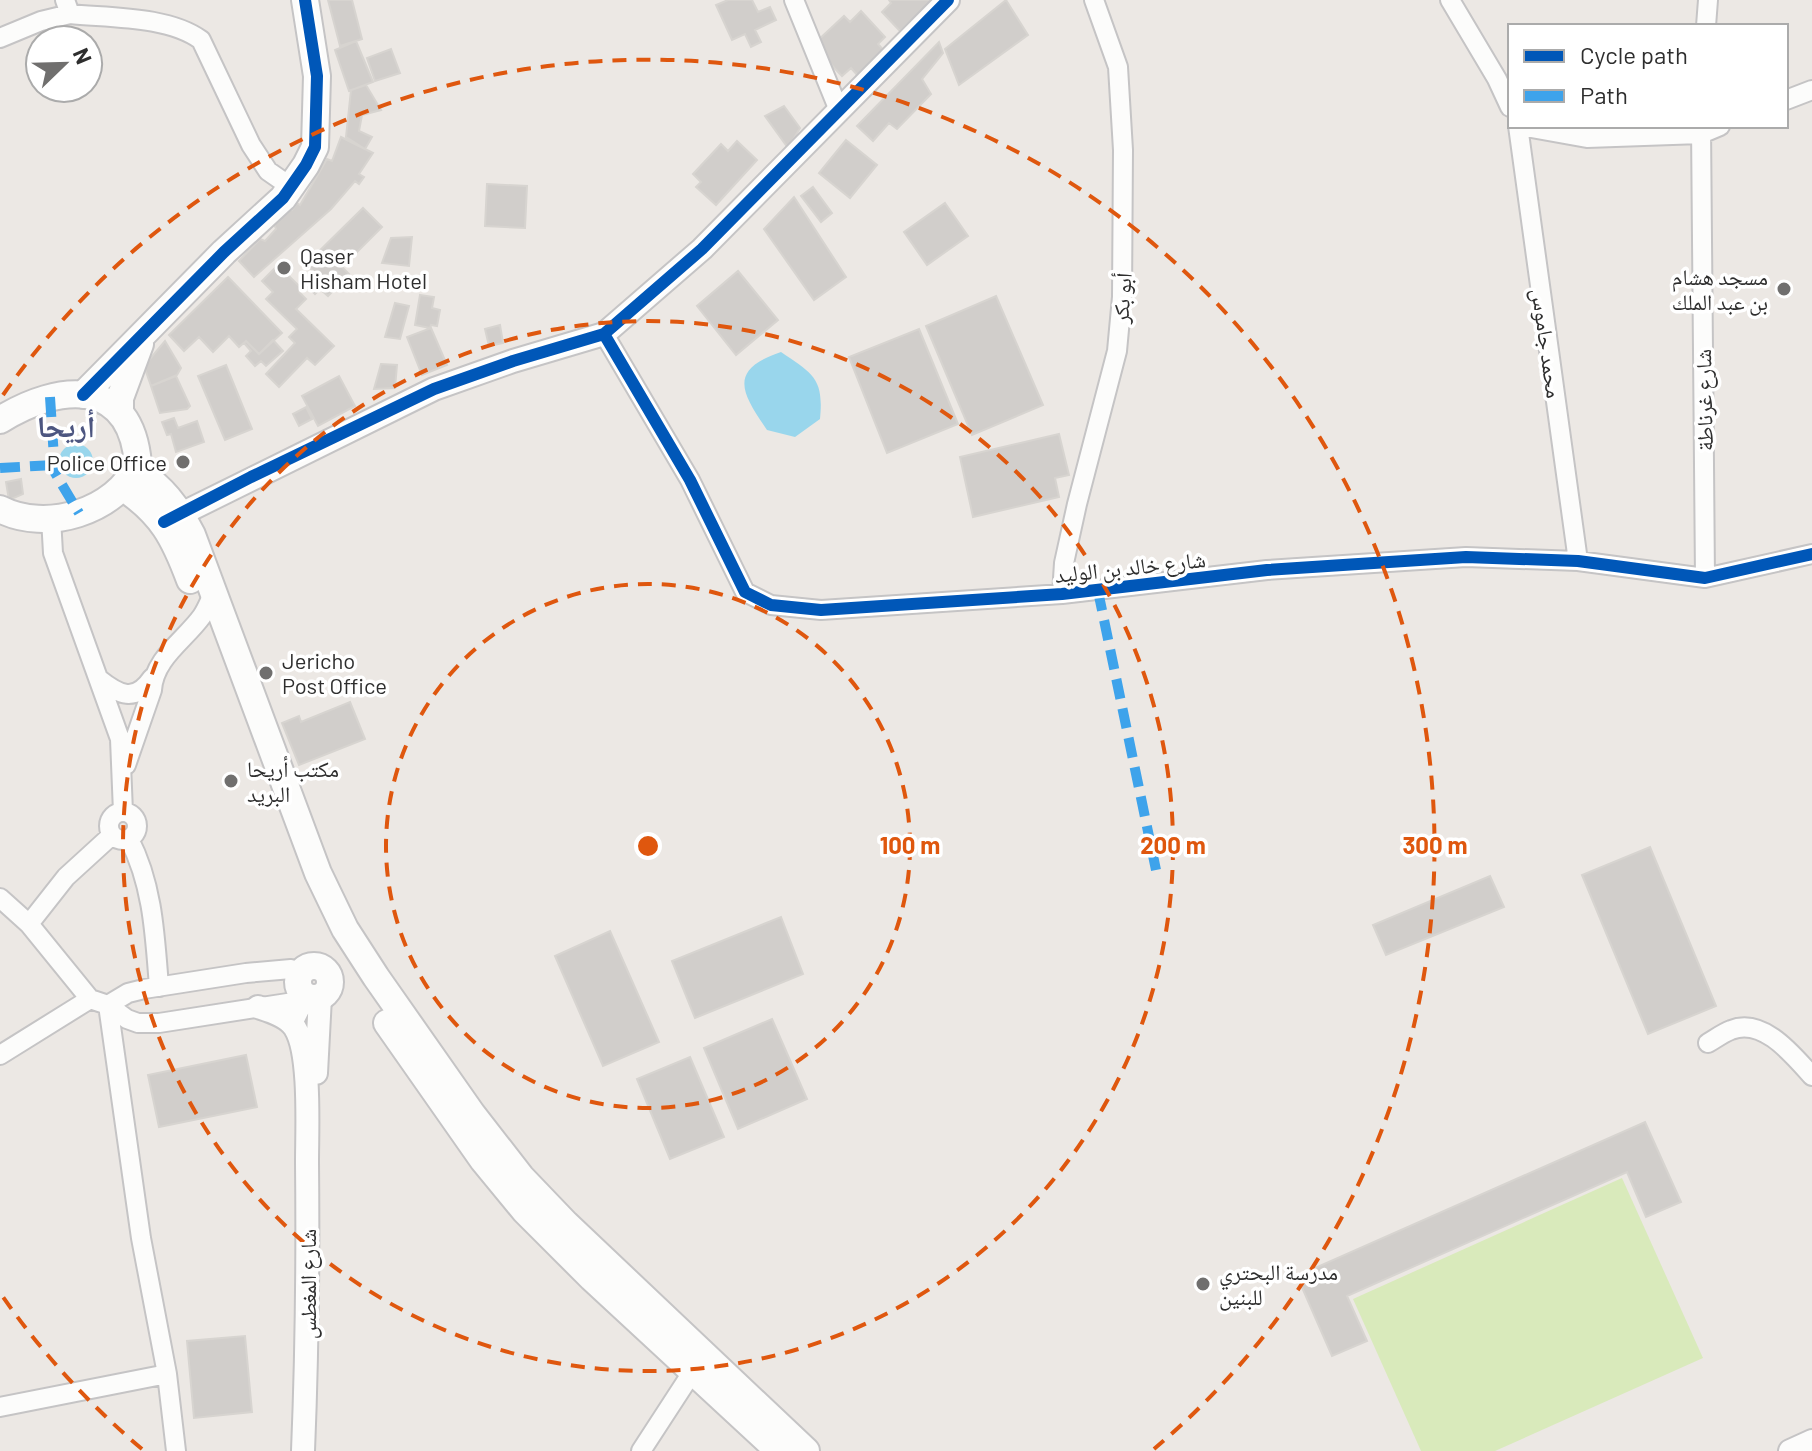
<svg xmlns="http://www.w3.org/2000/svg" width="1812" height="1451" viewBox="0 0 1812 1451" font-family="Barlow,'Noto Naskh Arabic',sans-serif">
<style>
.pitch{fill:#d9eabb}
.water{fill:#99d6ec}
.building{fill:#d1cecb;stroke:#d7d4d0;stroke-width:2}
.lines{fill:none;stroke-linecap:round;stroke-linejoin:round}
.minor-casing{stroke:#c5c4c5;stroke-width:22}
.tertiary-casing{stroke:#c5c4c5;stroke-width:26}
.secondary-casing{stroke:#c5c4c5;stroke-width:30}
.minor{stroke:#fcfcfb;stroke-width:18}
.tertiary{stroke:#fcfcfb;stroke-width:22}
.secondary{stroke:#fcfcfb;stroke-width:26}
.quiet{stroke:#3ea3eb;stroke-width:10;stroke-dasharray:20 10;stroke-linecap:butt}
.cycleway-casing{stroke:#fff;stroke-width:17}
.cycleway{stroke:#0057b8;stroke-width:12}
.ring{fill:none;stroke:#df570e;stroke-width:4;stroke-dasharray:14 10}
.poi-dot{fill:#706f6e;stroke:#fff;stroke-width:3}
.labels{text-anchor:middle;dominant-baseline:central;stroke-width:7;stroke-linejoin:round;paint-order:stroke}
.poi-label{font-size:22px;fill:#2e2e2e;stroke:#fff;text-anchor:start}
.street-label{font-size:22px;fill:#2e2e2e;stroke:#fff}
.district-label{font-size:30px;font-weight:bold;fill:#4d5680;stroke:#fff}
.centre{fill:#df570e;stroke:#fff;stroke-width:4}
.ring-label{font-size:24px;text-anchor:middle;font-weight:bold;fill:#df570e;stroke:#fff;stroke-width:7;stroke-linejoin:round;paint-order:stroke}
</style>
<rect width="100%" height="100%" fill="#ece8e4"/>
<!-- pitch -->
<path class="pitch" d="M1622,1178L1703,1358L1495,1451H1421L1353,1299Z"/>
<!-- water -->
<path class="water" d="M781,352C813,374 824,378 820,419L795,437L767,430C742,393 727,370 781,352Z
M59 461a17 17 0 1 1 34 0a17 17 0 1 1-34 0Z"/>
<!-- building -->
<path class="building" d="M328,0H352L362,39L340,46Z
M728,0H752L758,12L770,7L776,20L755,30L761,42L751,47L745,34L732,40L716,5Z
M889,0H933L900,31L882,12L891,3Z
M1006,0L1028,35L959,85L945,49Z
M861,11L885,37L878,44L885,52L859,77L851,68L842,76L823,56L826,53L816,42L844,16L850,22Z
M356,41L373,82L349,91L335,50Z
M939,42L943,53L922,79L931,94L897,129L889,123L873,141L857,126Z
M391,49L400,73L375,81L367,58Z
M366,85L381,110L362,115L359,131L372,137L365,149L346,137L351,90Z
M784,106L800,128L788,148L765,116Z
M341,137L373,153L359,174L364,177L359,184L355,181L331,209L254,277L239,261L260,239L265,241L276,229L274,224L285,209L292,210L297,203L300,205L327,159L332,161Z
M846,140L877,165L850,198L819,173Z
M737,141L757,160L716,205L696,187L701,182L693,174L721,144L728,151Z
M487,184L527,186L525,228L485,226Z
M813,187L832,213L821,222L801,196Z
M794,197L846,277L814,300L764,229Z
M945,203L968,236L927,265L904,232Z
M363,208L382,227L342,267L349,274L328,296L320,289L315,294L308,287L313,282L309,278L315,273L306,264Z
M412,237L409,266L382,263L391,238Z
M278,265L302,289L299,292L306,299L296,309L334,346L315,365L307,358L279,387L266,374L295,343L289,337L297,329L266,299L273,292L262,281Z
M738,271L778,320L736,355L697,306Z
M228,277L282,333L259,354L246,341L239,347L229,336L213,352L199,337L184,351L169,335Z
M420,295L434,297L432,308L440,310L437,326L431,325L430,328L415,325Z
M996,296L1043,405L972,435L926,326Z
M395,303L409,306L400,339L385,337Z
M500,325L503,343L489,346L485,329Z
M431,328L447,365L422,375L407,337Z
M919,329L958,424L887,453L849,357Z
M273,340L283,351L266,366L261,361L255,366L246,356L251,351L244,343L246,341L259,354Z
M165,341L181,368L177,375L151,386L144,366Z
M381,364L397,365L395,388L374,389Z
M226,365L252,429L225,440L198,376Z
M176,376L190,406L187,409L160,413L151,386Z
M339,376L355,406L318,426L302,396Z
M306,407L312,419L299,426L293,414Z
M174,418L178,428L197,421L204,442L176,452L171,434L167,435L162,422Z
M1059,434L1069,475L1055,478L1059,497L973,517L960,457Z
M21,479L23,494L9,500L6,482Z
M350,702L365,739L299,765L282,723L299,716L301,722Z
M1650,847L1716,1006L1648,1034L1582,875Z
M1490,876L1504,907L1386,955L1373,925Z
M781,917L803,974L695,1018L672,961Z
M610,931L659,1042L603,1066L555,956Z
M772,1019L807,1099L738,1129L704,1048Z
M246,1055L257,1107L159,1127L148,1075Z
M690,1057L724,1137L670,1159L637,1079Z
M1645,1122L1681,1202L1646,1217L1627,1172L1347,1296L1367,1341L1332,1356L1297,1276Z
M245,1336L252,1412L194,1418L187,1341Z"/>
<g class="lines">
<!-- minor casing -->
<g class="minor-casing">
<path id="minor" d="M794,0L838,108
M1450,0L1497,79L1510,107
M70,14C110,18 168,16 201,40L251,145L268,171L291,187
M1706,26L1708,0
M0,38L41,21L70,14L65,0
M1786,100L1812,90
M1518,126L1578,561
M1521,126L1587,138L1701,134L1720,126
M1701,126L1705,578
M604,334L690,480L745,592L771,605L821,610L1062,594L1267,570L1466,557L1578,561L1705,578L1812,554
M51,518L53,553L120,739L123,812
M1062,594L1064,563L1077,504L1117,351L1122,297L1123,150L1118,67L1094,0
M99,679C119,695 135,703 152,678
M126,765L152,690C154,658 185,640 202,616C207,609 210,600 214,592
M109 826a14 14 0 1 1 28 0a14 14 0 1 1-28 0Z
M129,839C153,885 155,936 159,987
M0,898L29,924L90,999L108,1005L127,1019L138,1023H159L281,1004L294,1002L304,994
M29,924L66,877L112,835
M108,1005L128,993L144,989L246,973L291,969L301,973
M1708,1043C1715,1039 1723,1033 1731,1030C1763,1017 1793,1055 1812,1076
M0,1055L90,999
M167,1374L176,1451
M0,1407L167,1374L141,1238L108,1005
M641,1451L693,1371"/>
</g>
<!-- tertiary casing -->
<g class="tertiary-casing">
<path id="tertiary" d="M165,522L434,389L513,361L604,334L702,249L948,0
M258,1007C270,1011 288,1016 295,1028C311,1053 307,1130 307,1162C308,1258 307,1354 303,1451
M291,1023L305,995
M316,1073L320,997
M1790,1451L1812,1441"/>
</g>
<!-- secondary casing -->
<g class="secondary-casing">
<path id="secondary" d="M83,395L224,252L283,198L306,165L315,147L317,76L305,0
M120,413V398L140,344
M0,420C59,383 131,377 138,464C116,512 46,533 0,509
M136,469C163,489 176,504 192,535L318,873L345,929L376,977L472,1114L521,1177L566,1224L806,1451
M124,488C162,514 174,537 190,580
M298 982a16 16 0 1 1 32 0a16 16 0 1 1-32 0Z
M387,1023L483,1160L525,1211L592,1278L779,1451"/>
</g>
<!-- minor -->
<use href="#minor" class="minor"/>
<!-- tertiary -->
<use href="#tertiary" class="tertiary"/>
<!-- secondary -->
<use href="#secondary" class="secondary"/>
<!-- quiet -->
<path class="quiet" d="M50,397L55,473L79,513
M0,468L53,465
M1098,591L1156,870"/>
<!-- cycleway casing -->
<g class="cycleway-casing">
<path id="cycleway" d="M604,334L690,480L745,592L771,605L821,610L1062,594L1267,570L1466,557L1578,561L1705,578L1812,554
M83,395L224,252L283,198L306,165L315,147L317,76L305,0
M164,522L251,477L434,389L513,361L604,334L702,249L948,0"/>
</g>
<!-- cycleway -->
<use href="#cycleway" class="cycleway"/>
</g>
<!-- distance rings -->
<g class="ring">
<circle cx="648" cy="846" r="262"/>
<circle cx="648" cy="846" r="525"/>
<path d="M142 1449A787 787 0 0 1 3 1297M3 395A787 787 0 1 1 1154 1449"/>
</g>
<!-- markers -->
<g class="poi-dot">
<circle cx="284" cy="268" r="8"/>
<circle cx="1784" cy="289" r="8"/>
<circle cx="183" cy="462" r="8"/>
<circle cx="266" cy="673" r="8"/>
<circle cx="231" cy="781" r="8"/>
<circle cx="1203" cy="1284" r="8"/>
</g>
<g class="labels">
<!-- poi labels -->
<g class="poi-label">
<text x="300" y="255">Qaser<tspan x="300" dy="25">Hisham Hotel</tspan></text>
<text x="1768" y="276" text-anchor="end">مسجد هشام<tspan x="1768" dy="25">بن عبد الملك</tspan></text>
<text x="167" y="462" text-anchor="end">Police Office</text>
<text x="282" y="660">Jericho<tspan x="282" dy="25">Post Office</tspan></text>
<text x="247" y="768">مكتب أريحا<tspan x="247" dy="25">البريد</tspan></text>
<text x="1219" y="1271">مدرسة البحتري<tspan x="1219" dy="25">للبنين</tspan></text>
</g>
<!-- street labels -->
<g class="street-label">
<text transform="translate(1121 298) rotate(-86)">أبو بكر</text>
<text transform="translate(1548 343) rotate(82)">محمد جاموس</text>
<text transform="translate(1703 400) rotate(-91)">شارع غرناطة</text>
<text transform="translate(1130 566) rotate(-6)">شارع خالد بن الوليد</text>
<text transform="translate(307 1284) rotate(-90)">شارع المغطس</text>
</g>
<!-- district labels -->
<g class="district-label">
<text x="66" y="425">أريحا</text>
</g>
</g>
<circle cx="648" cy="846" r="12" class="centre"/>
<g class="ring-label">
<text x="910" y="854">100 m</text>
<text x="1173" y="854">200 m</text>
<text x="1435" y="854">300 m</text>
</g>
<!-- legend -->
<rect x="1508" y="24" width="280" height="104" fill="#ffffff" stroke="#ababab" stroke-width="2"/>
<rect x="1524" y="50" width="40" height="12" fill="#0057b8" stroke="#ababab" stroke-width="2"/>
<text x="1580" y="64" font-size="24" fill="#2e2e2e">Cycle path</text>
<rect x="1524" y="90" width="40" height="12" fill="#3ea3eb" stroke="#ababab" stroke-width="2"/>
<text x="1580" y="104" font-size="24" fill="#2e2e2e">Path</text>
<!-- north arrow -->
<g transform="translate(64 64) rotate(67)"><circle r="38" fill="#ffffff" stroke="#ababab" stroke-width="2"/>
<path d="M0-6L14 30L0 20L-14 30Z" fill="#706f6e"/>
<text y="-12" font-size="22" font-weight="bold" text-anchor="middle" fill="#2e2e2e">N</text>
</g>
</svg>
